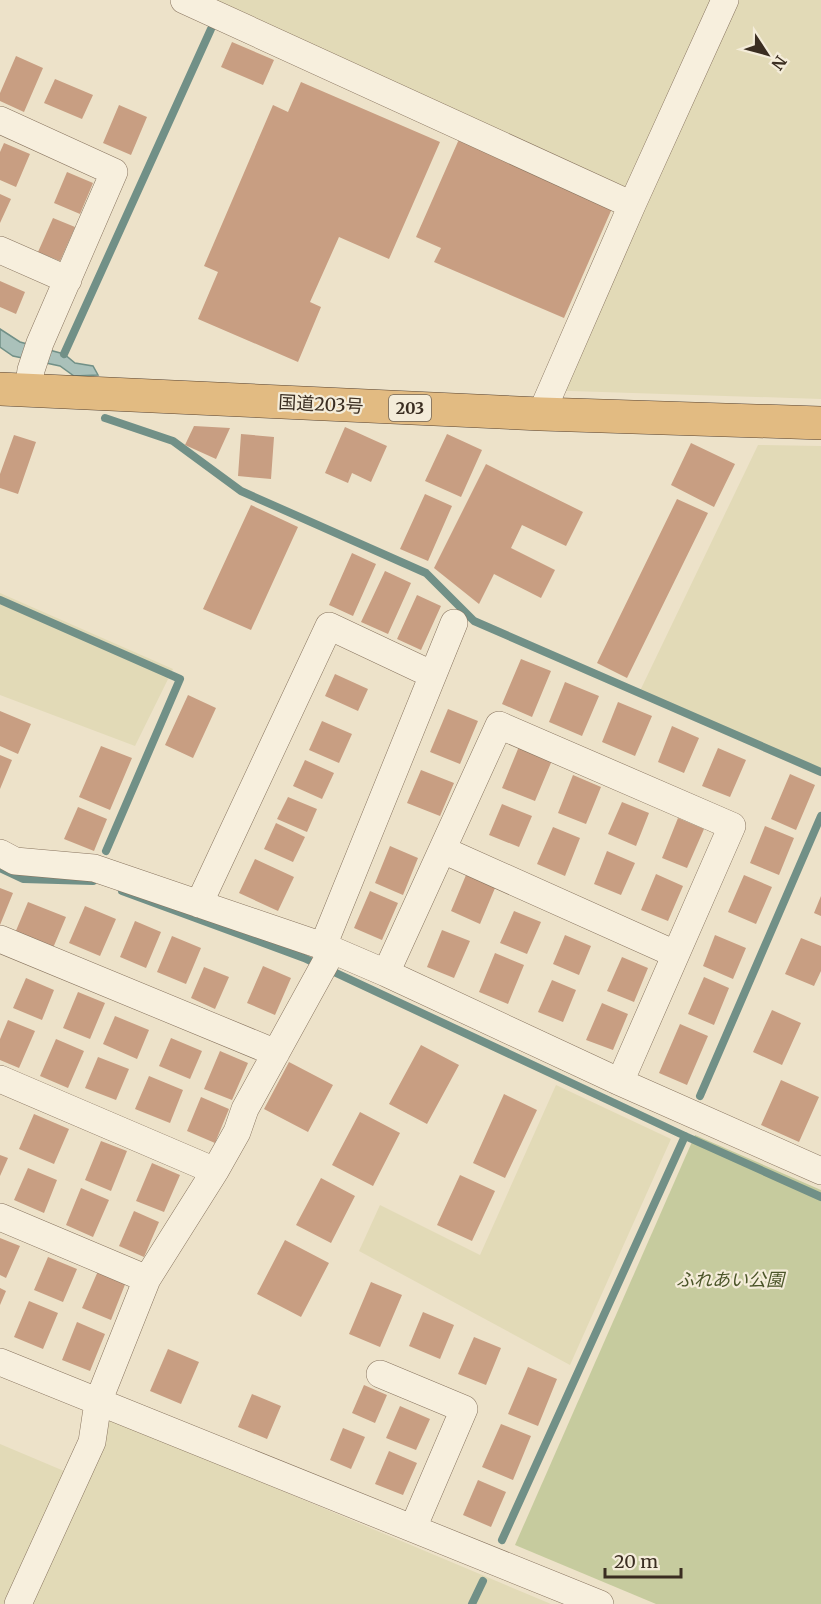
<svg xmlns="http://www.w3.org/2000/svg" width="821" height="1604" viewBox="0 0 821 1604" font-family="Merriweather,'Noto Sans JP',serif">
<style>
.farmland{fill:#e2dab7}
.green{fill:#c6cb9e}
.water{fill:#aac1ba;stroke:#719087;stroke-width:1.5}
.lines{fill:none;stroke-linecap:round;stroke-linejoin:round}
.stream{stroke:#719087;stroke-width:8}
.building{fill:#c89e82}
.minor-casing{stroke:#88745f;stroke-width:28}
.trunk-casing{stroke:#574332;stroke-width:34}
.minor{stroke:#f7efdd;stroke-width:27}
.trunk{stroke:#e2bb82;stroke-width:33}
.labels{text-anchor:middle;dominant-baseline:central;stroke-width:4.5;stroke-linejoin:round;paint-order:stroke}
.shield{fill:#f4ecd9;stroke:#726658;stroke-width:1.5}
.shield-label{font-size:16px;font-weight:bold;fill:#3a2d21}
.street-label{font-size:18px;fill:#3a2d21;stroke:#f4ecd9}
.park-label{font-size:18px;font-style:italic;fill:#4b5529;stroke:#f4ecd9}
</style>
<rect width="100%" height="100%" fill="#ede2c9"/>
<!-- farmland -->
<path class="farmland" d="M188,0H821V399L540,390L626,187Z
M758,445L821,446V774L638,695Z
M0,593L173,669L135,746L0,695Z
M556,1085L671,1139L570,1365L359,1251L380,1205L480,1255Z
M109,1418L551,1604H0V1444L83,1479Z"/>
<!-- green -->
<path class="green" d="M695,1135L821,1190V1604H656L515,1545Z"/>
<!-- water -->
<path class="water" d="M0,329L20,342L64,354L75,363L93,366L98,375L74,376L60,366L13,356L0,347Z"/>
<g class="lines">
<!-- stream -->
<path class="stream" d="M64,354L211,29
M105,418L173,441L241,491L426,573L474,621L821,772
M0,600L180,679L106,851
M0,868L23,879L93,881
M122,891L304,958L685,1136L821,1197
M700,1096L821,816
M502,1540L685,1136
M472,1604L483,1581"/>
</g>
<!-- building -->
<path class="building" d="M232,42L274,60L263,85L221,67Z
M16,56L43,68L24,112L0,101V93Z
M55,79L93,95L82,119L44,103Z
M301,82L440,142L389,259L339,237L310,302L321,307L298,362L198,319L218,272L204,266L273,105L288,112Z
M119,105L147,117L131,155L103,143Z
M460,137L614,204L564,318L434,262L441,248L416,237Z
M4,143L30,154L16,187L0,180V152Z
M67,172L93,183L80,214L54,203Z
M0,194L11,199L0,223Z
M53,218L75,227L60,261L38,252Z
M0,281L25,292L16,314L0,307Z
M194,426L230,428L216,459L185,445Z
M345,427L387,446L371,482L352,473L348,483L325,473Z
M241,434L274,437L271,479L238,476Z
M447,434L482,450L461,497L425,481Z
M14,435L36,442L18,494L0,488V474Z
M691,443L735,464L714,507L671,485Z
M486,464L583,512L566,546L522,525L511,548L555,570L541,598L494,574L479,604L434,568Z
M425,494L452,506L428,561L400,549Z
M677,499L708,513L627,678L597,663Z
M251,505L298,527L251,630L203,609Z
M352,553L376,564L353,616L329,605Z
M385,571L411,583L388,634L361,622Z
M417,595L441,606L421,650L397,639Z
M521,659L551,671L532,717L502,704Z
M335,674L368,689L358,711L325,696Z
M565,682L599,696L582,736L549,722Z
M188,695L216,708L193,758L165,745Z
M618,702L652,716L635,756L602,742Z
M448,709L478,721L460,764L430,752Z
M0,711L31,724L18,754L0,746Z
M322,721L352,734L339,763L309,750Z
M672,726L699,738L684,773L658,762Z
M520,744L553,758L535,801L502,788Z
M101,746L132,758L110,810L79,797Z
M718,748L746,760L730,797L702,786Z
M0,755L12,760L0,789Z
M305,760L334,773L322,799L293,786Z
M421,770L454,783L440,816L407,803Z
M790,774L815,785L796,830L771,819Z
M573,775L601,787L586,824L558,813Z
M288,797L317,809L307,832L277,819Z
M622,802L649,813L636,846L608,834Z
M502,804L532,816L519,847L489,835Z
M78,807L107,819L94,851L64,839Z
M678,818L704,829L687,868L662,858Z
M276,823L305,837L293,862L264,849Z
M765,826L794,838L779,875L750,863Z
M553,827L580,838L565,876L537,864Z
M390,846L418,858L403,895L375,883Z
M607,851L635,863L621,895L594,884Z
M255,859L294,877L278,911L239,893Z
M656,874L683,886L668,921L641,910Z
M466,875L495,888L480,924L451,911Z
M744,875L772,887L756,924L728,912Z
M0,888L13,893L0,925Z
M370,891L398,903L382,940L354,928Z
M821,896V916L814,913Z
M28,902L66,917L53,948L15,933Z
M85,906L116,919L100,956L69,943Z
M514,911L541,922L527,954L500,943Z
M135,921L161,932L146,968L120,957Z
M442,930L470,941L454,978L427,967Z
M565,935L591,946L579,975L553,964Z
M715,935L746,948L733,979L703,966Z
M172,936L201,948L186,984L157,972Z
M801,938L821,946V971L814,986L785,974Z
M495,953L524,965L508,1004L479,992Z
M622,957L648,968L634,1002L607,991Z
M263,966L291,978L275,1015L247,1003Z
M204,967L229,977L215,1009L191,998Z
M704,977L729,988L714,1025L688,1014Z
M26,978L54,990L42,1020L13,1008Z
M552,980L576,990L563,1022L538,1012Z
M78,992L105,1003L90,1039L63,1028Z
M602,1003L628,1014L613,1050L586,1040Z
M772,1010L801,1023L782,1065L753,1052Z
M115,1016L149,1030L137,1059L103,1044Z
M8,1020L35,1031L19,1068L0,1060V1039Z
M680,1024L708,1036L687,1085L659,1073Z
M171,1038L202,1051L190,1079L159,1066Z
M56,1039L84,1051L68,1088L40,1076Z
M421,1045L459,1065L427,1124L389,1104Z
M220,1051L248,1063L232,1100L204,1089Z
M98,1057L129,1069L116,1100L85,1088Z
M289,1062L333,1085L308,1132L264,1109Z
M149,1076L183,1090L170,1123L135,1109Z
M781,1080L819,1097L799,1142L761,1125Z
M504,1094L537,1110L505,1178L473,1163Z
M201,1097L229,1109L215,1143L187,1131Z
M360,1112L400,1133L373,1186L332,1165Z
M34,1114L69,1129L54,1164L19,1149Z
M101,1141L127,1151L111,1191L85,1180Z
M0,1155L8,1158L0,1176Z
M152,1163L180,1175L164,1212L136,1201Z
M28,1168L57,1180L44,1213L14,1200Z
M460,1175L495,1191L472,1241L437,1225Z
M321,1178L355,1196L331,1243L296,1225Z
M81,1188L109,1200L93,1237L66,1225Z
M134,1211L159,1222L144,1257L119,1246Z
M0,1238L20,1246L6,1278L0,1275Z
M285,1240L329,1263L301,1317L257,1294Z
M48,1257L77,1269L63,1302L34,1290Z
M98,1271L126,1282L111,1320L82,1308Z
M371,1282L402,1295L380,1347L349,1334Z
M0,1288L6,1291L0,1305Z
M29,1301L58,1313L43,1349L14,1337Z
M423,1312L454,1325L440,1359L409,1346Z
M77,1322L105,1334L90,1371L62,1360Z
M474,1337L501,1348L486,1385L458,1374Z
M168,1349L199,1362L181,1404L150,1391Z
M528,1367L557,1379L538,1426L508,1414Z
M364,1385L387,1395L375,1423L352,1413Z
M252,1394L281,1406L267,1439L238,1427Z
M400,1406L430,1419L416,1450L386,1438Z
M501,1424L531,1436L513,1480L482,1467Z
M343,1428L365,1437L351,1469L330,1460Z
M389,1451L417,1463L403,1495L375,1484Z
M478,1480L506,1492L491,1527L463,1515Z"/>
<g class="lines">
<!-- minor casing -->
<g class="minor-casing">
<path id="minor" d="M184,0L632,205
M0,120L114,172L40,343L31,370L28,391
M0,250L68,280
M541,414L632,205L725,0
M443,850L675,954
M0,853L15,861L94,868L323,946L386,973L620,1082L821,1171
M199,904L329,626L433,675
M0,939L276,1053
M323,946L454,623
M386,973L499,725L732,826L620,1082
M0,1079L215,1171
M0,1217L147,1279
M0,1362L600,1604
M380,1374L464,1409L413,1528
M18,1604L92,1442L98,1402L147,1279L215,1171L237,1132L245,1109L332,951"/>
</g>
<!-- trunk casing -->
<g class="trunk-casing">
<path id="trunk" d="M0,389L541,414L821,423"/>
</g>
<!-- minor -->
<use href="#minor" class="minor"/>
<!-- trunk -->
<use href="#trunk" class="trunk"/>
</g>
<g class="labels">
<!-- shield labels -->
<rect class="shield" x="389" y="395" width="42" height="26" rx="4.5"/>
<g class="shield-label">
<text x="410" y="408">203</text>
</g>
<!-- street labels -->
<g class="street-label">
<text transform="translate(321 404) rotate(3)">国道203号</text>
</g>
<!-- park labels -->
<g class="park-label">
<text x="730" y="1279">ふれあい公園</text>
</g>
</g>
<!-- north arrow -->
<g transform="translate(767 54) rotate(126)" stroke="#f4ecd9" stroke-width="4.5" paint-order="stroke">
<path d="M0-4.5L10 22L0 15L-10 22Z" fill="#3a2d21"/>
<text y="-9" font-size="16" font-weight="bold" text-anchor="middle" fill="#3a2d21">N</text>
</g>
<!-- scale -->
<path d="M605 1568v9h76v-9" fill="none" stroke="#3a2d21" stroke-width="3"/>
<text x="614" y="1568" font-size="18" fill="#3a2d21" stroke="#f4ecd9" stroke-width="4.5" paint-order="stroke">20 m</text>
</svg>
